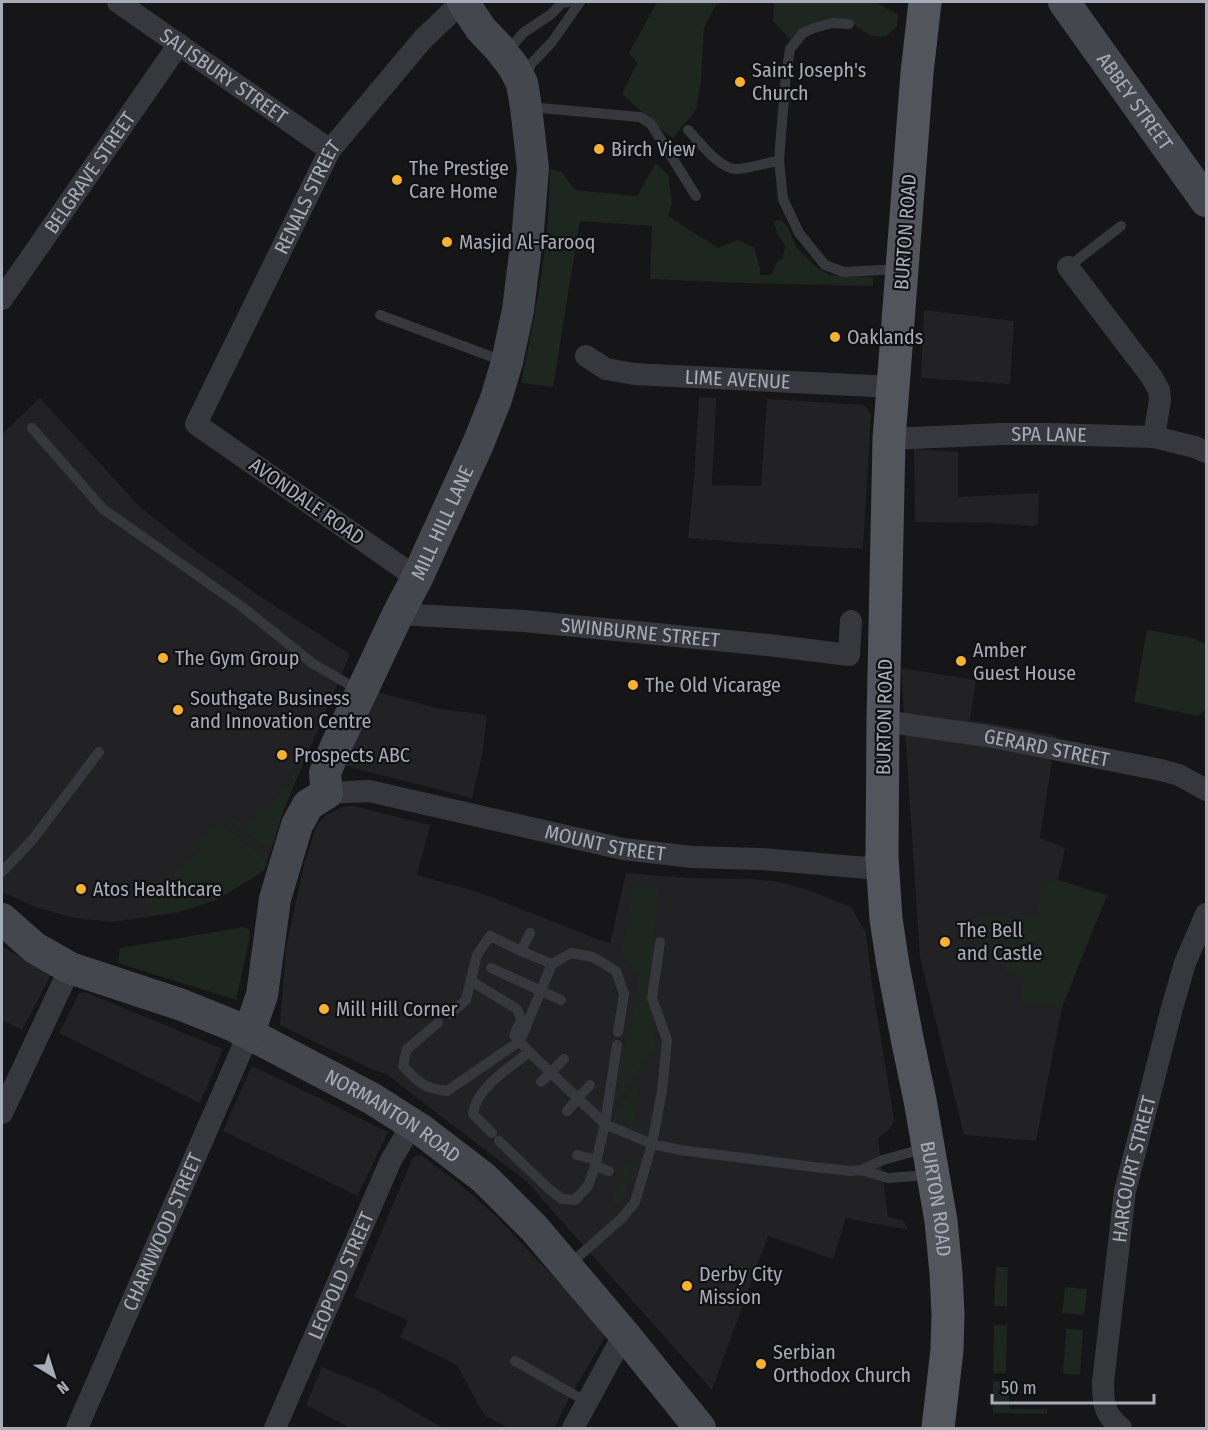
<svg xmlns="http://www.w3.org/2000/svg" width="1208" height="1430" viewBox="0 0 1208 1430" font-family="'Fira Sans Condensed',sans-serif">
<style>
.built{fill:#222225}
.green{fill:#1d261f}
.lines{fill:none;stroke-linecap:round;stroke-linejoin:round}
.lane{stroke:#36383d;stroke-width:10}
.street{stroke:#36383d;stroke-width:22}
.secondary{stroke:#44474d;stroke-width:32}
.primary{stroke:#52555c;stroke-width:33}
.poi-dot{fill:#fab22b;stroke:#111113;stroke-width:2}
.labels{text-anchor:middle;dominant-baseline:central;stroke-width:4.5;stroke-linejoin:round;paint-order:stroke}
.poi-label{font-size:20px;fill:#a7adb8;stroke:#111113;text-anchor:start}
.street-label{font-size:20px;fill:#a7adb8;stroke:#111113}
</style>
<rect width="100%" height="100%" fill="#161618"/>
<!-- built -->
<path class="built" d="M924,310L1014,321L1010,384L921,378Z
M699,397L716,398L712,485L761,486L767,399L864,405L871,414L863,549L734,542L688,538L694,479Z
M40,398L139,506L197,552L267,601L350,654L284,809L264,871L216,900L179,912L112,922L74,918L35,907L2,892V434Z
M914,449L958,452V497L1039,493L1038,524L1032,526L992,523L915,522Z
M901,668L976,680L970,720L1056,735L1040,838L1065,848L1058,880L1107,895L1062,1007L1036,1141L964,1135L920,958Z
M374,691L440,709L487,715L482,756L472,798L342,765Z
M345,806H353L430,825L417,875L478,892L610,944L626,873L689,878L751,879L780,882L808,890L851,907L866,933L872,984L894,1119L893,1124L889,1129L878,1138L888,1217L903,1220L908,1230L846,1218L833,1259L768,1236L712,1390L526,1181L386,1074L373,1070L280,1025L286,947L304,865L316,827L319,822L327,814Z
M2,946L51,975L22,1030L2,1020Z
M85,992L223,1049L200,1103L59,1033L79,993Z
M252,1066L321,1099L388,1132L358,1195H356L223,1131Z
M421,1155L457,1182L496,1216L603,1329L604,1339L567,1402L554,1428H509L484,1415L457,1365L400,1337L408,1320L354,1297L413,1157Z
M322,1367L377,1390L443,1428H351L306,1405Z"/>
<!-- green -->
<path class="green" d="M657,2H724L716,5L704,28L701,81L696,110L673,138L654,124L622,94L637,63L629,53Z
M739,2H876L898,15L897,26L885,37L871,36L853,24L844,21L791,40L773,21L774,2Z
M656,163L668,175L672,203L668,216L718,248L738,240L754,247L760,268V275H772L776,263L783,258L785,246L777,233L774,221L781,220L787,226L797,248L815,266L829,275L873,277V286L745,283L650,279L652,226L580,221L553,387L521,383C532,329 543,275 548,220C550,203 549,186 550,169L562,172L575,190L637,196Z
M1147,630L1194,638L1206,645V710L1197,716L1134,702Z
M303,757L305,759L284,809L271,850L229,821L232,817L245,826L260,805L268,809Z
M216,820L262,856L267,862L264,871L216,900L179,912L147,917V896L143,892L151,881L164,890L187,858L191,860L201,847L198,844Z
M1050,879L1107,895L1062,1007L1020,1005L1023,977L1005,973L1003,952L989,954L986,944L980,932V917L1037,918L1039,889H1046Z
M633,886L659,887L649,993L656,1046L610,1112L635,1000L638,976L621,955Z
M244,927L249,929L250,936L236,1000L118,963L120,948Z
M641,1076L634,1126L612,1119Z
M626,1160L635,1163L620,1207L611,1203Z
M996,1267H1008L1007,1306H994Z
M1065,1287L1087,1289L1084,1315L1062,1313Z
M994,1325H1007L1006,1373H993Z
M1066,1329L1083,1330L1080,1375L1063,1374Z
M993,1381H1009V1409H1047V1414L993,1413Z"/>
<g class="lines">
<!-- lane -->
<path class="lane" d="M849,24L832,23L814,28L803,33L790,49L786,74L779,160L783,199L799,233L825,265L844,272L900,269
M507,52L523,33L550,15L562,3L568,2
M524,78L532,63L552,42L580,2
M529,107L640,117L651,124L696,196
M688,130C699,141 719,169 736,169C747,169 767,163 779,160
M1068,267L1121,226
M380,315L503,361
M32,428L103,509L241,606L312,663L360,691
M2,872L33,839L99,752
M521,951L530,933
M491,968L561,1000
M471,981L517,1009L521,1020L514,1035L529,1052L605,1124L652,1144L680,1150L814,1167L851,1171L861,1170L888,1178L929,1175
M450,1014L466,1000L477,955L490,936L521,951L552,964
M438,1023L407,1049L403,1066C419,1083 423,1088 447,1091L520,1041L552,964L571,953L593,957L616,971L624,994L618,1032
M541,1082L564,1059
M567,1111L590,1085
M492,1133L473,1114C476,1088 509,1068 529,1052
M499,1141L549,1189L562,1199L575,1200L588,1186L595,1166L605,1124L617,1045
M577,1155L597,1160
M595,1166L609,1171
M861,1170L883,1160L926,1148
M570,1264L622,1218L635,1202L652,1144L662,1091L667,1040L652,998L660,942
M515,1361L587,1402"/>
<!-- street -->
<g class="street">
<path id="s1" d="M118,2L330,150"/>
<path d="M1068,267L1151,376L1159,390L1160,400L1154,437"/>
<path id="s2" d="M2,299L179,44"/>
<path id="s3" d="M586,356L606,369L634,374L893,387"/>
<path id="s4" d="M889,439L1002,434H1049L1154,437L1195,447L1206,452"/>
<path id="s5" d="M417,578L196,424L330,150L423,39L462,2"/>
<path id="s6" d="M398,614L524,621L768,645L849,655L851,621"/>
<path id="s7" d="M883,721L987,736L1161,770L1179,775L1206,790"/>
<path id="s8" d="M327,793L369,791L623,849L692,857L761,859L867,868L882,857"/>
<path d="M2,1113L70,968"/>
<path id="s9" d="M77,1428L249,1033"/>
<path id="s10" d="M275,1428L391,1160L413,1123"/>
<path d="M573,1428L624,1334"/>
<path id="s11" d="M1121,1428C1104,1414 1103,1404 1103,1382L1125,1191L1172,1008L1185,963L1206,914"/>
</g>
<!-- secondary -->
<g class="secondary">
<path id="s12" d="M1064,2L1206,201"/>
<path id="s13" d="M2,919L35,948L70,968L182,1005L234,1026L371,1098L420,1129L484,1178L534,1228L624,1334L700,1428"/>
<path id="s14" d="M249,1033L262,995L275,899L297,825L308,805L327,793L325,773L336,746L398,614L417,578L478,444L496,399L507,362L518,310L528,230L533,168L526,107L522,83L513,66L499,48L481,29L463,2"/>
</g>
<!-- primary -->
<path class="primary" id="s15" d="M925,2L917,73L889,439L883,721L882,857L886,919L893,965L907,1038L920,1100L941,1221L946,1273L948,1314L947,1350L938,1428"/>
</g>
<!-- markers -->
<g class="poi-dot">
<circle cx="740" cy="82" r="6"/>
<circle cx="599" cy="149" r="6"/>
<circle cx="397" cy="180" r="6"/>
<circle cx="447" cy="242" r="6"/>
<circle cx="835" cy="337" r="6"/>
<circle cx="163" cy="658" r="6"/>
<circle cx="961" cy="661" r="6"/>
<circle cx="633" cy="685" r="6"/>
<circle cx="178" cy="710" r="6"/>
<circle cx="282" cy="755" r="6"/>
<circle cx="81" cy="889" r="6"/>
<circle cx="945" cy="942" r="6"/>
<circle cx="324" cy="1009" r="6"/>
<circle cx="687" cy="1286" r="6"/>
<circle cx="761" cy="1364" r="6"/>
</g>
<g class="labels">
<!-- poi labels -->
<g class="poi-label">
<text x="752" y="70">Saint Joseph's<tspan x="752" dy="23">Church</tspan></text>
<text x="611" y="149">Birch View</text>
<text x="409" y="168">The Prestige<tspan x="409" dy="23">Care Home</tspan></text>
<text x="459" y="242">Masjid Al-Farooq</text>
<text x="847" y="337">Oaklands</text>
<text x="973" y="650">Amber<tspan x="973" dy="23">Guest House</tspan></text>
<text x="175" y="658">The Gym Group</text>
<text x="645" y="685">The Old Vicarage</text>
<text x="190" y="698">Southgate Business<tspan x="190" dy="23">and Innovation Centre</tspan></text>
<text x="294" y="755">Prospects ABC</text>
<text x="93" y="889">Atos Healthcare</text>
<text x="957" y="930">The Bell<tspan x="957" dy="23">and Castle</tspan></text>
<text x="336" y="1009">Mill Hill Corner</text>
<text x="699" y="1274">Derby City<tspan x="699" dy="23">Mission</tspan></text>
<text x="773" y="1352">Serbian<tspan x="773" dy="23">Orthodox Church</tspan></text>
</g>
<!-- street labels -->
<g class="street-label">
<text stroke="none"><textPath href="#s1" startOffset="129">SALISBURY STREET</textPath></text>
<text stroke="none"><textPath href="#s12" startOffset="122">ABBEY STREET</textPath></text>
<text stroke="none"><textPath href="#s2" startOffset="154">BELGRAVE STREET</textPath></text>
<text stroke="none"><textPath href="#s5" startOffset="522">RENALS STREET</textPath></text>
<text transform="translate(905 232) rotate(-86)">BURTON ROAD</text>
<text stroke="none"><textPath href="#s3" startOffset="156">LIME AVENUE</textPath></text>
<text stroke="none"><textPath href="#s4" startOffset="160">SPA LANE</textPath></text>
<text transform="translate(307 501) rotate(35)">AVONDALE ROAD</text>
<text stroke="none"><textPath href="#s14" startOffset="556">MILL HILL LANE</textPath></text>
<text stroke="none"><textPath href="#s6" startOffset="243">SWINBURNE STREET</textPath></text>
<text transform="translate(884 717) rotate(-89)">BURTON ROAD</text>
<text stroke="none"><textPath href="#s7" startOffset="166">GERARD STREET</textPath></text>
<text stroke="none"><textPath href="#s8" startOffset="284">MOUNT STREET</textPath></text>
<text stroke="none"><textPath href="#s13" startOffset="441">NORMANTON ROAD</textPath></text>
<text stroke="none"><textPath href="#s11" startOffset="267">HARCOURT STREET</textPath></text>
<text stroke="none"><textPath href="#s15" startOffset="1203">BURTON ROAD</textPath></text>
<text stroke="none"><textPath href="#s9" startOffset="214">CHARNWOOD STREET</textPath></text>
<text stroke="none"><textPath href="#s10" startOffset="166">LEOPOLD STREET</textPath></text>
</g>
</g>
<!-- border -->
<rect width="1208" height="1430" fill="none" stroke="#a7adb8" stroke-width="6"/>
<!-- north arrow -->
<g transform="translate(54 1376) rotate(142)" stroke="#111113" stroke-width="4.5" paint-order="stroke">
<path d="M0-4.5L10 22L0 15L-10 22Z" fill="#a7adb8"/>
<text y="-9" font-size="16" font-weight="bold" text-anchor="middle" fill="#a7adb8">N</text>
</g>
<!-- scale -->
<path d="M992 1394v9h162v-9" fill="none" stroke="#a7adb8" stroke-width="3"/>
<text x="1001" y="1394" font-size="18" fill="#a7adb8" stroke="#111113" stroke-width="4.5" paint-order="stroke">50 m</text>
</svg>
